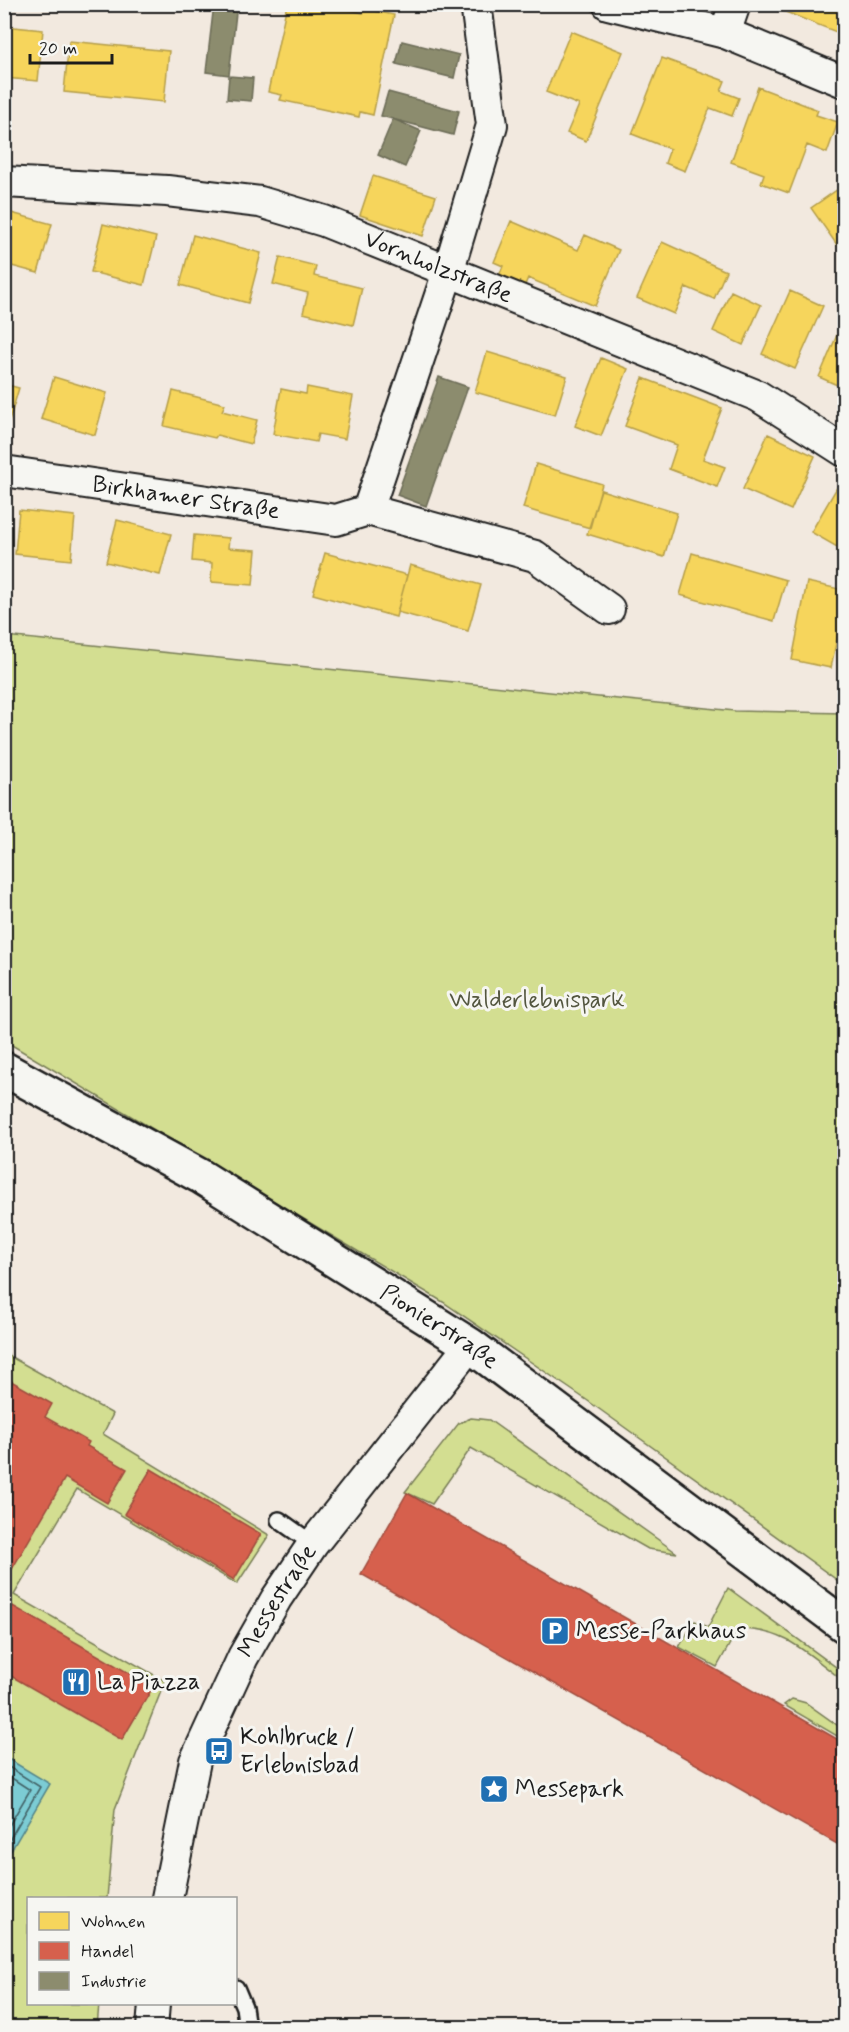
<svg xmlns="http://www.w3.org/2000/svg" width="849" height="2032" viewBox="0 0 849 2032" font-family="Mynerve,sans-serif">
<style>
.green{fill:#d3de91;stroke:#787d56;stroke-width:1.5}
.water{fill:#7bccd4;stroke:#55868a;stroke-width:1.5}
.homes{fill:#f6d55c;stroke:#b59e49;stroke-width:1.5}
.shops{fill:#d6604d;stroke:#9e4c3e;stroke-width:1.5}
.industry{fill:#8c8c6e;stroke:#6a6a55;stroke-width:1.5}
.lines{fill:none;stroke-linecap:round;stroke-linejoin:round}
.shore{stroke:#426266;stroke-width:1.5}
.service-casing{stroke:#1c1c1c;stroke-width:20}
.minor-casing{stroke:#1c1c1c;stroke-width:34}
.secondary-casing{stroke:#1c1c1c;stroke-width:38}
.service{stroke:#f6f6f2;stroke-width:15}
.minor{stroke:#f6f6f2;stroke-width:30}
.secondary{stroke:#f6f6f2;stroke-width:33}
.labels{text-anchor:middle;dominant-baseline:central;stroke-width:6;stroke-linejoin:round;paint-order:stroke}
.street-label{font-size:24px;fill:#1c1c1c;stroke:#f6f6f2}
.park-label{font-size:24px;fill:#53563f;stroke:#f6f6f2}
.poi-label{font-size:24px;fill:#1c1c1c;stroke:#f6f6f2;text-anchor:start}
</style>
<rect width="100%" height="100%" fill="#f2e9df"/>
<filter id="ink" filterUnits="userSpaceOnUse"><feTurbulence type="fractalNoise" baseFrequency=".0167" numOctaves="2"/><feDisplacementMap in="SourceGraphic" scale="12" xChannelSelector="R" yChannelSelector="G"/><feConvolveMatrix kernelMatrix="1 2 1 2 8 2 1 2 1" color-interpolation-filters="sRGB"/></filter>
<g filter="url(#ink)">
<!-- green -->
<path class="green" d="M5,636L735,711L844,713V1585L588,1401L443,1302L5,1041Z
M4,1353L113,1414L103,1434L269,1535L237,1584L77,1489L14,1595L165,1681L115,1809L107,1898H28V2004H99L97,2027H5Z
M471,1418L489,1420L677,1553L648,1549L471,1448L432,1504L405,1492L459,1423Z
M728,1588L844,1673V1681C807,1654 787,1629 738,1629L717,1667L679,1647L695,1621L708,1627Z
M792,1699L806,1703L844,1730V1740L784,1705Z"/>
<!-- water -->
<path class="water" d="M5,1757L50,1784L5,1861Z"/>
<!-- homes -->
<path class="homes" d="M287,4H325L363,13L364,9L394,15L373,115L360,112L359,117L280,100L282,95L268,92Z
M765,4H844V35Z
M4,26L43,30L38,81L4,78Z
M571,31L623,52L586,141L567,133L579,105L546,92Z
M69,41L169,51L164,102L64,92Z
M662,58L725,81L721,91L739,98L732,116L710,108L685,171L665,163L670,149L632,134Z
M758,87L818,110L816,115L838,122L827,153L807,145L789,193L761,183L764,174L731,162Z
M373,176L436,196L423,236L360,215Z
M844,185V240L837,245L811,208Z
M4,211L52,224L38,273L4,264Z
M511,221L578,250L585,235L619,250L595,306L528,278L524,287L499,276L503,266L494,262Z
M103,224L156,237L144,285L91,272Z
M193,235L261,253L248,303L180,285Z
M662,242L726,271L714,299L686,287L674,314L637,298Z
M280,257L316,266L314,276L362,288L353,325L303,313L308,293L273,284Z
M731,291L761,305L743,345L713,331Z
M790,291L823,306L795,369L762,354Z
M843,321L844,322V388L819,377Z
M487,352L567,376L555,415L475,392Z
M601,358L628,369L601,436L575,426Z
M54,377L107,393L95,435L41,419Z
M643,378L722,408L703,459L725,467L717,487L669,469L677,445L625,426Z
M4,384L19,388L7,428H4Z
M307,387L353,396L345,439L318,434L316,442L273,434L281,389L306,394Z
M173,391L225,404L222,411L257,420L251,444L217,435L215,438L164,426Z
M768,434L815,456L791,510L743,489Z
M536,464L602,484L590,528L523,508Z
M839,484L844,487V551L811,532Z
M601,490L677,513L664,557L587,534Z
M19,510L75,516L71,560L15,554Z
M117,520L171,534L160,575L106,562Z
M194,535L229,538L228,548L256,550L253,585L211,582L212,563L192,561Z
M325,553L407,575L396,617L313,594Z
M692,553L786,580L774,621L680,595Z
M410,565L481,585L468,631L397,612Z
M807,582L844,590V603L831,668L792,660Z"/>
<!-- shops -->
<path class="shops" d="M4,1377L52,1404L45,1417L89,1442L87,1446L127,1469L107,1503L65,1478L4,1583Z
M151,1469L261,1534L234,1580L124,1514Z
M407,1493L844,1743V1848L361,1574Z
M4,1601L153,1687L122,1740L4,1672Z"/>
<!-- industry -->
<path class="industry" d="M214,4H237L229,75L206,72Z
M402,41L459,55L454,78L396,64Z
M229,76L253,78L251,101L227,99Z
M388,92L459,111L453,135L381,116Z
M393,119L421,131L405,167L378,155Z
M439,377L468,387L426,506L397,495Z"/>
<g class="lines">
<!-- shore -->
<path class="shore" d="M4,1764L40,1787L4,1849
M4,1773L30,1790L4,1834"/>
<!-- service casing -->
<g class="service-casing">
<path id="service" d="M279,1520L313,1544
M236,1988L244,2007L247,2028"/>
</g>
<!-- minor casing -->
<g class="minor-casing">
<g id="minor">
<path d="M608,4L725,33"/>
<path d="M735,4L725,33L844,82"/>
<path id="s1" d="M4,182L167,191L260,202L324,221L758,396L844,451"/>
<path id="s2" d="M4,471L336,520L368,510L448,272L492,125L476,4"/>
<path d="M368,510L535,556L609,609"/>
<path id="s3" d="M167,1898L195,1761L243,1657L276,1599L313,1544L470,1345"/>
<path d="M152,2028L154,2004"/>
</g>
</g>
<!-- secondary casing -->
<g class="secondary-casing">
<g id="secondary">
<path id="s4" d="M4,1069L200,1176L470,1345L844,1625"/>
</g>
</g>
<!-- service -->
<use href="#service" class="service"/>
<!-- minor -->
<use href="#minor" class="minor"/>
<!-- secondary -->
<use href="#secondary" class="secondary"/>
</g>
</g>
<!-- icons -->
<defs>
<g id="parking-square" transform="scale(1.5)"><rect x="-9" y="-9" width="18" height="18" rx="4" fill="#1f6fb2" stroke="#f6f6f2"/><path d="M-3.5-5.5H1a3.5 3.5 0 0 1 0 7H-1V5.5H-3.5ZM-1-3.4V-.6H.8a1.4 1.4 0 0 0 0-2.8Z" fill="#fff"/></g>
<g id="restaurant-square" transform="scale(1.5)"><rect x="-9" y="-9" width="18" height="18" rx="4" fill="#1f6fb2" stroke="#f6f6f2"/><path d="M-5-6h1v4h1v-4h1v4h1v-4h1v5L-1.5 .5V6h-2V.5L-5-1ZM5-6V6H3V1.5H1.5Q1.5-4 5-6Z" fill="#fff"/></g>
<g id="bus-square" transform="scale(1.5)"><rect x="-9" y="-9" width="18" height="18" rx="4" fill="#1f6fb2" stroke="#f6f6f2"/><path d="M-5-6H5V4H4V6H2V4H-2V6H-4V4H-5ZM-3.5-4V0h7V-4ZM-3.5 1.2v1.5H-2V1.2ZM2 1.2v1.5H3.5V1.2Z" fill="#fff"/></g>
<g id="sight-square" transform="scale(1.5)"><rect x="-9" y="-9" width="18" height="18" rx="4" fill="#1f6fb2" stroke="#f6f6f2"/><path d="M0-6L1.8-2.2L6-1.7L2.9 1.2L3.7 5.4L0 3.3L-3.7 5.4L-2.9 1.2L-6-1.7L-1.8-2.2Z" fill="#fff"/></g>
</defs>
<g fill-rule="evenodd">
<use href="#parking-square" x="555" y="1631"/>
<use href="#restaurant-square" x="76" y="1682"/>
<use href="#bus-square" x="219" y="1751"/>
<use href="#sight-square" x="494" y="1789"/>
</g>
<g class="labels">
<!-- street labels -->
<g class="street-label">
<text stroke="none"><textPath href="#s1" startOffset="447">Vornholzstraße</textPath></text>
<text stroke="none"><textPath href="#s2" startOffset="184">Birkhamer Straße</textPath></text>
<text stroke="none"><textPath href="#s4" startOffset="506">Pionierstraße</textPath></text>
<text stroke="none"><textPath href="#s3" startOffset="320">Messestraße</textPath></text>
</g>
<!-- park labels -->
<g class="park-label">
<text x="537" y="1000">Walderlebnispark</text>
</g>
<!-- poi labels -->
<g class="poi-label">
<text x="576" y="1631">Messe-Parkhaus</text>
<text x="97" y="1682">La Piazza</text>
<text x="240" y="1737">Kohlbruck /<tspan x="240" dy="28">Erlebnisbad</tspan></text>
<text x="515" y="1789">Messepark</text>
</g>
</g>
<!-- margin -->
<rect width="849" height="2032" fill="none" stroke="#f6f6f2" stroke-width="24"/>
<rect x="12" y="12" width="825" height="2008" fill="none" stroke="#1c1c1c" stroke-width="2" filter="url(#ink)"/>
<!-- legend -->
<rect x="27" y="1897" width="210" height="108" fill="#f6f6f2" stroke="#9f9f9c" stroke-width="1.5"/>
<rect x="39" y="1912" width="30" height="18" fill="#f6d55c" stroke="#9f9f9c" stroke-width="1.5"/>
<text x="81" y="1927" font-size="18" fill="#1c1c1c">Wohnen</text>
<rect x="39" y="1942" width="30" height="18" fill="#d6604d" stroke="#9f9f9c" stroke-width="1.5"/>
<text x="81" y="1957" font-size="18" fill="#1c1c1c">Handel</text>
<rect x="39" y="1972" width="30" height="18" fill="#8c8c6e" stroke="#9f9f9c" stroke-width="1.5"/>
<text x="81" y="1987" font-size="18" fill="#1c1c1c">Industrie</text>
<!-- scale -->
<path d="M30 54v9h82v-9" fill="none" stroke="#1c1c1c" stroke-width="3"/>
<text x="39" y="54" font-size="18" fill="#1c1c1c" stroke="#f6f6f2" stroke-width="4.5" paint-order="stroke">20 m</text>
</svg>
